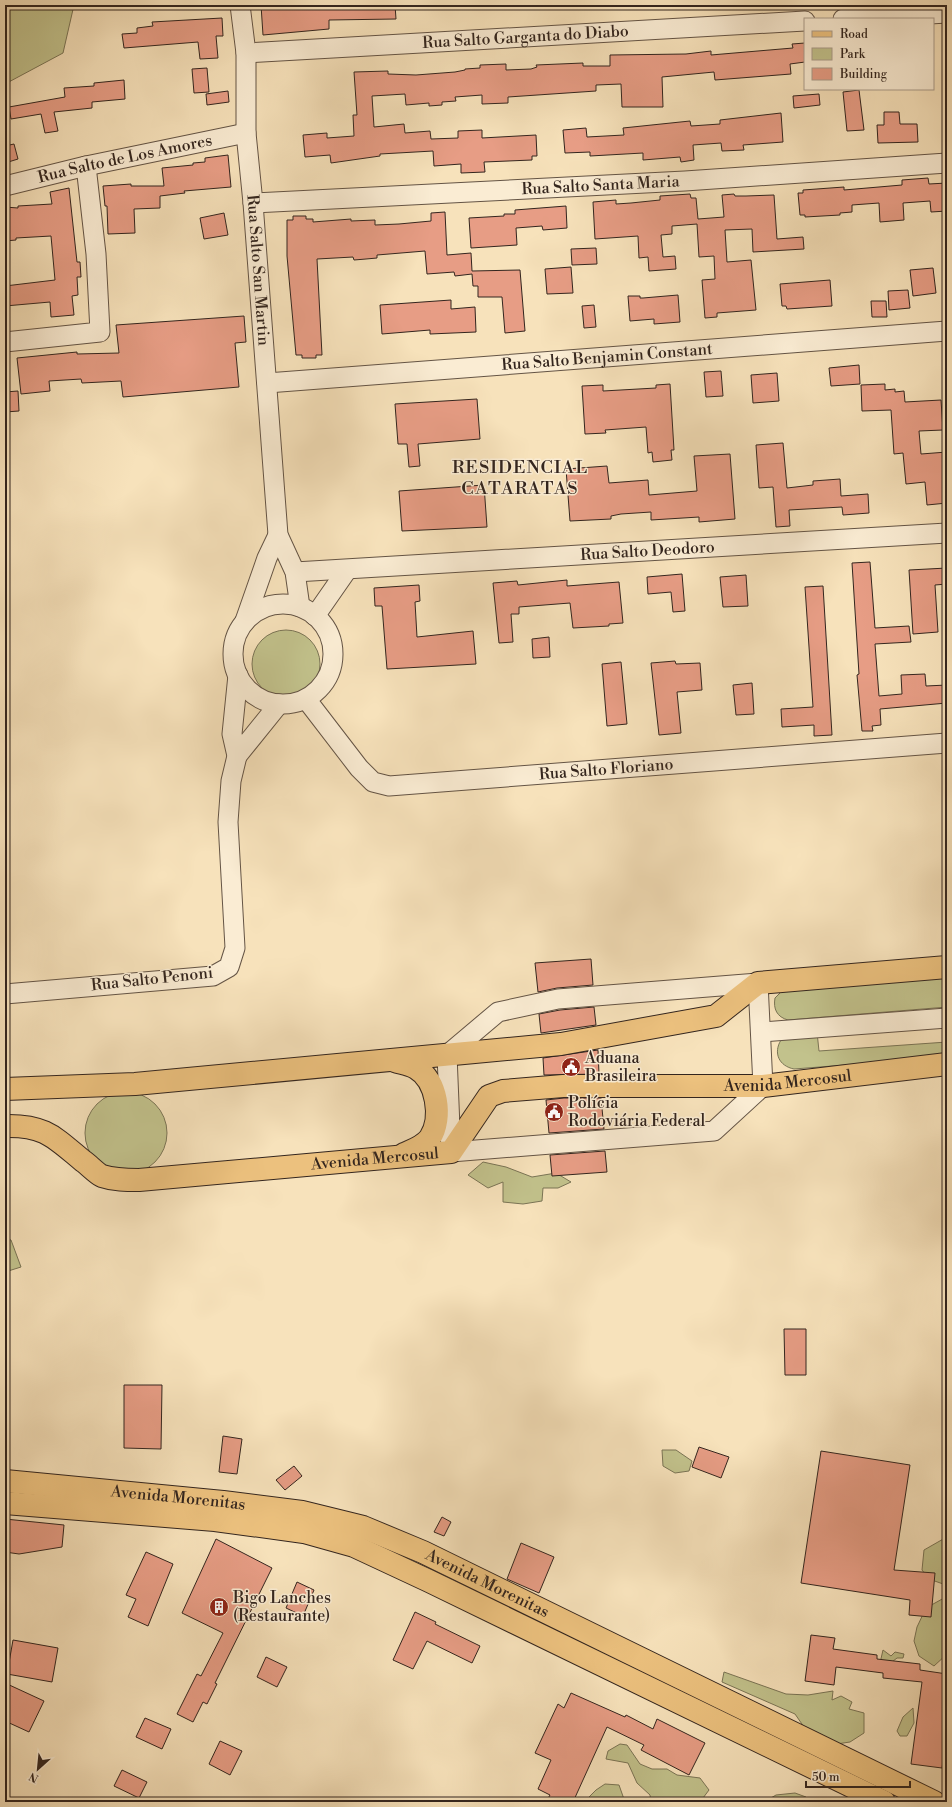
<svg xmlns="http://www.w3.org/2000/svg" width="952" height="1807" viewBox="0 0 952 1807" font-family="'Libre Bodoni',serif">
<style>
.green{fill:#c2c28c;stroke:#7a7455}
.building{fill:#e79d85;stroke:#33251e}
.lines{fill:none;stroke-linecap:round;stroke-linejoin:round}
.minor-casing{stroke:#645445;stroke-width:21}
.major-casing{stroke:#33251e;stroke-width:24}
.highway-casing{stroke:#33251e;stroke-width:24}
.minor{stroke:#faecd3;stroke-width:19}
.major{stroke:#ecc17e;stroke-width:22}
.highway{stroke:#ecc17e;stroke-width:22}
.labels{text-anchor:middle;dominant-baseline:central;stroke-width:3;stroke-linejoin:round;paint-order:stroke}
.street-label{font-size:16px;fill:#33251e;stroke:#faecd3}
.poi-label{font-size:16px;fill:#33251e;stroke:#faecd3;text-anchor:start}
.quarter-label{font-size:18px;letter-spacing:1px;fill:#33251e;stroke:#faecd3}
</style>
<rect width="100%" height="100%" fill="#f7e2bb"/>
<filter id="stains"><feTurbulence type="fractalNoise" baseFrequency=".005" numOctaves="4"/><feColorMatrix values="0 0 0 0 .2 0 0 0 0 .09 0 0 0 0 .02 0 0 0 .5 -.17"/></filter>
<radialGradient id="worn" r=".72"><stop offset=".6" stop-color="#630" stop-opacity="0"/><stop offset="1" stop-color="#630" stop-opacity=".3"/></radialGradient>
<!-- green -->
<path class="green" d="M5,5H74L63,53L5,84Z
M252 664a34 34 0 1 1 68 0a34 34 0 1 1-68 0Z
M947,977V1007L788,1020C777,1017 773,1009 775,998L783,990Z
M817,1032L819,1051L947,1042V1057L794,1069C779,1066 773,1053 781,1040Z
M85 1133a41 41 0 1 1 82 0a41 41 0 1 1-82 0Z
M483,1162L506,1167L532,1177L556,1173L571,1182L558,1188H543L542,1201L523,1204L503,1202V1182L488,1188L468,1175Z
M5,1238L11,1240L21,1267L5,1272Z
M662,1450H676L692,1461L689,1471L675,1473L663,1466Z
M945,1538L947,1540L946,1585L929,1579L922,1570L924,1550Z
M944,1598C952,1611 944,1617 944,1629C943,1637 947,1646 947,1654L934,1666L919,1656L914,1641L917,1627L926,1608Z
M883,1650L891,1656L895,1652L904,1654L903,1658H897L888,1665L880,1663Z
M724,1672L786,1694L808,1695L833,1691L832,1700L841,1696L852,1702L849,1709L864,1713V1733L850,1742L830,1745L804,1727L795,1714L722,1682Z
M913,1708L914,1723L907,1736H900L897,1731L903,1717Z
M620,1744L627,1745L640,1764L652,1769H667L677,1775L700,1778L709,1790L700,1802H651L650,1795L637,1783L628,1763L606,1759L608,1751Z
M605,1784L619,1785L625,1802H584L596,1790Z
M795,1793L806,1797L809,1802H764L776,1795Z"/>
<!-- building -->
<path class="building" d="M261,5H395L396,19L329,20V29L263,35Z
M222,18L223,36H216L218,58L200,59L198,42L124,48L122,34L137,33V28L153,26L152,22Z
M805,43V62L790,64L791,74L715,80L714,72L662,77L663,107H622L621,84L596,85V91L508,97V103L482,104V95L455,97L456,101L442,102V105L429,106V103L406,105L405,94L372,96L374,127L404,124L405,133L430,131L431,139L458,138V131L482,130V138L536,135L537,156H532V160L484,162L485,172L461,173V164L434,166L433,151L380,154V156L331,163L330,155L305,157L303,135L327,133V138L354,136L353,115H357L354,72L388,71V74L416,75L455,72L465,70V69L480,68V65L506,64V70L531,69L537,67L536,65L583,63V66H610V55L686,54L711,51V55L793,48L792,44Z
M207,68L209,92L194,93L192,69Z
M124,80L125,99L92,102V108L54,112L58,131L45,133L41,114L11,119L9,107L65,97L64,88L94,86V83Z
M859,90L864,130L847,131L843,92Z
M228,91L229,102L207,105L206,94Z
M819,94L820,105L794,108L793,96Z
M884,112H899L900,124H917L918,142L878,143L877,125H884Z
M781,113L783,142L743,145L744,150L722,151L721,143L693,145L694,160L681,162L680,157L643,160V153L590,156V152L565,153L563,130L586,128L587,137L624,135L623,128L690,121L691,126L720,124V120Z
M14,144L18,159L5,163V146Z
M228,155L231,187L184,191L185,193L160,196V208L134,209L135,233L108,234L107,206H105L103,186L131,184V186H164L162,168L193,165V163L205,162V158Z
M928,178L929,184L947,183V211L931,212L930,201L903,203L904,220L880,222L879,203L852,205V212L840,213V215L805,217V215H800L798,193H803V190L844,187V190L902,185V180Z
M69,188L77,262H80L81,277H77L78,295L72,296L74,315L51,317L50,302L5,306V286L55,280L51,236L16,238V240L5,241V207L18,208V206L52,204L50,192Z
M690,194L691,198H696L698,219L724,217L722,195L734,194L735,196H746L774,195L777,239L803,237L804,249L753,252L752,229L725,230L727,262L751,260L756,310L717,313V317L705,318L702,280L715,279L714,256L699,257L697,224L672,226V234L661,235L663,257L675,256L676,269L649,271L648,257L639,258L638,236L595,239L593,202L616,200V204L631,203L660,200V196Z
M566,206L567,228L543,230L542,226L516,228L517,245L471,248L469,218L504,216V214H515V210Z
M445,212L447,255L471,253L472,271L520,270L525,331L505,333L502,297H478V286H473L472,274L455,276L454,272L427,274L425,251L377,255V258L366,259L354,260L353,257L317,259L322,355H316V358H302V355H296L287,256V220H293V216H306V219H313V222L351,219V221L375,220V225L399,224L431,221V213Z
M224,213L228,235L204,239L200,218Z
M596,248L597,264L572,265L571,249Z
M571,267L573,293L547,294L545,269Z
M933,268L936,293L913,296L910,270Z
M830,280L832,306L787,309L786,306H782L780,284Z
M908,290L910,308L889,310L888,291Z
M678,295L680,322L654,324V319L630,321L628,296H640V298H643Z
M451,300V309L475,307L476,332L430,334V330L382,334L380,305Z
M871,301H886L887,317H872Z
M594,305L596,327L584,328L582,306Z
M244,316L246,342L235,343L239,387L123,397L121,381L82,383L81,379L49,381L50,391L21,394L17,358L77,352V354L119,353L116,325Z
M859,365L860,384L831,386L829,368Z
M721,371L723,396L706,397L704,372Z
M777,373L779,401L753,403L751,375Z
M670,384L674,450H671L672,460L653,462L652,452L648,453L646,427L605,430L606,433L585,434L582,386L603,385V391L656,388V385Z
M885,384V390L895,389V392L904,391L905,402L941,400L943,430L919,431L921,454L947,452V503L927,505L925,482L906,484L903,453L894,454L891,410L862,411L861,385Z
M18,391L19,411L5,412V392Z
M477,399L480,439L418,444L420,466L409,467L407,444H398L395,404Z
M783,443L787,488L813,485V481L840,479L841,496L868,494L869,513L843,515L842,507L789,510L790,526L776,527L773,487L759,488L756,445Z
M730,454L735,519L699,522V517L651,520V512L621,514L611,516V519L570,521L566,469L607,466L609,483L648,480L649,495L697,491L694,456Z
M484,485L487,527L402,531L399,491Z
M870,562L875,628L909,626L911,642L875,644L879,696L902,694L901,675L925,674L926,686L947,685V703L880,709L881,725L872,726L873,731H862L857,675L859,674L852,563Z
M947,568V584L935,585L938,632L913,634L909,570Z
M682,574L685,611L673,612L671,592L648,594L647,577Z
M746,575L748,606L723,607L720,577Z
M567,580V586L619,582L623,623L609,624V626L573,628L570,603L519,607V614H511L513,642L499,643L493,583L517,581L518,585Z
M419,585L420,601L415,602L417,637L473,631L476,664L387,669L382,606H375L374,588Z
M823,586L832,735L814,736V725L782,727L781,709L813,707L805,587Z
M549,637L550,657L533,658L532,639Z
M675,661L676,664L700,663L702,690L677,692L681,733L659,735L651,663Z
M621,662L627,724L607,726L602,664Z
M752,683L754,714L736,715L733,685Z
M591,959L593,985L557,988L538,992L535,963Z
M594,1007L596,1025L541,1033L539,1014L560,1010Z
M598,1050L599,1074L544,1075L543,1058Z
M564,1098H601L604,1129L549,1133L546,1100Z
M605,1151L607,1172L552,1176L550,1155Z
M784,1329H806V1375H785Z
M124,1385H162L161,1449L124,1448Z
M223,1436L242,1439L237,1474L219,1472Z
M699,1447L729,1457L721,1478L692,1467Z
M821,1451L910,1465L894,1570L935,1573L931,1617L909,1615L910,1600L801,1583Z
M294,1466L302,1476L285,1490L276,1480Z
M442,1517L451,1522L444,1536L434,1532Z
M5,1519L64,1525L62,1547L19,1554L5,1552Z
M216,1539L272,1568L215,1683L217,1684L207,1704L203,1702L193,1722L177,1714L197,1674L201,1676L223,1633L182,1613Z
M521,1543L554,1557L539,1593L507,1579Z
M146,1552L173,1564L148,1626L128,1617L136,1599L126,1595Z
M297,1582L314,1590L303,1616L286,1608Z
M415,1612L436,1622L435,1624L480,1646L472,1663L427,1641L413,1669L393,1660Z
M811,1635L835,1638L833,1649L877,1655V1659L920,1664V1670L947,1674V1731L942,1768L911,1764L922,1682L883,1678V1673L836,1667L834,1685L805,1681Z
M13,1640L58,1648L52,1682L7,1674Z
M266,1657L287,1667L277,1687L257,1677Z
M5,1683L44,1701L29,1732L5,1721Z
M571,1693L625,1717L626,1715L653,1729L657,1719L705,1743L689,1775L641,1750L644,1745L607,1727L573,1802H546L550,1795L538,1789L551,1760L535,1753L558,1704L564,1708Z
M145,1718L171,1729L162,1749L136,1737Z
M220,1741L242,1751L230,1775L209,1764Z
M122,1770L147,1782L139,1798L114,1786Z"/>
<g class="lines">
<!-- minor casing -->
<g class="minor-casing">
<g id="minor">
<path id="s1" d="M240,5L246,53V133L253,203L278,535L295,572L300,607"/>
<path d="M843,19L947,13"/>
<path id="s2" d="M246,53L805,21"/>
<path id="s3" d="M5,186L86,166L246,133"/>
<path id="s4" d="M253,203L685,181L947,163"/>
<path d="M5,342L100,332L96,254L86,166"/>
<path id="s5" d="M267,383L947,331"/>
<path id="s6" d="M295,572L947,533"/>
<circle cx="283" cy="654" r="50"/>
<path d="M315,616L347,570"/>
<path d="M245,621L267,558L278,535"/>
<path id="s7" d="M306,699L359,768L373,782L389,786L947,743"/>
<path d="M237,756L279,704"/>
<path d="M758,983L763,1086L714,1131L451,1152L447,1055L498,1012L558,999Z"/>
<path d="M5,994L213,976L229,967L235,948L228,822L231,781L237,756L232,734L238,675"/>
<path d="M761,1032L947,1018"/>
</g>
</g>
<!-- major casing -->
<g class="major-casing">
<g id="major">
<path id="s8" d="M5,1481L223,1502L302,1512L363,1527L423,1552L934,1802"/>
<path d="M5,1503L215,1520L304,1532L354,1546L429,1581L884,1802"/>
</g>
</g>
<!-- highway casing -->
<g class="highway-casing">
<g id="highway">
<path d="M395,1061C401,1063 410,1064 416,1068C437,1080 443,1118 430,1138C423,1147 413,1150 404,1154"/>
<path d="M5,1089L135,1084L561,1044L716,1016L758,983L947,967"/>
<path id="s9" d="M5,1126C45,1125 54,1137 83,1161C89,1165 96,1173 102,1176C114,1180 126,1180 139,1180L451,1152L489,1096L503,1091L563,1086H763L947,1064"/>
</g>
</g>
<!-- minor -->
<use href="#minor" class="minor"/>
<!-- major -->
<use href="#major" class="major"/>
<!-- highway -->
<use href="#highway" class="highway"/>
</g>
<!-- icons -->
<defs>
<g id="civic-disc" transform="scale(1)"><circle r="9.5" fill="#8f2418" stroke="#faecd3"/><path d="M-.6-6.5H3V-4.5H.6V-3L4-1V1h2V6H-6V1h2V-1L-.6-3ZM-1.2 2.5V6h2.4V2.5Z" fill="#fff"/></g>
<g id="building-disc" transform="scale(1)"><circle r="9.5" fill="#8f2418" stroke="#faecd3"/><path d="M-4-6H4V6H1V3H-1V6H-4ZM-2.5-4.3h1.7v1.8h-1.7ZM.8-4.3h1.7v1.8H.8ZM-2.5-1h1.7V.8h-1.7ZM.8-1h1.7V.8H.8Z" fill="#fff"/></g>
</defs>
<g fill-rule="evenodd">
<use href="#civic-disc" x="571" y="1067"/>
<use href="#civic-disc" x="554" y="1112"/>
<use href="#building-disc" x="219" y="1607"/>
</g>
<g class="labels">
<!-- street labels -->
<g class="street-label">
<text stroke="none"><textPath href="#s2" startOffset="280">Rua Salto Garganta do Diabo</textPath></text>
<text stroke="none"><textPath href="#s3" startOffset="123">Rua Salto de Los Amores</textPath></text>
<text stroke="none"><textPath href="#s4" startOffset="348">Rua Salto Santa Maria</textPath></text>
<text stroke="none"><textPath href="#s1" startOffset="266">Rua Salto San Martin</textPath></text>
<text stroke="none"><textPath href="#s5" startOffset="341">Rua Salto Benjamin Constant</textPath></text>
<text stroke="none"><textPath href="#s6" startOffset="353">Rua Salto Deodoro</textPath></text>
<text stroke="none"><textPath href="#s7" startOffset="341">Rua Salto Floriano</textPath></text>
<text transform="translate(152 979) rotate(-6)">Rua Salto Penoni</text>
<text stroke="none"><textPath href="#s9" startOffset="831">Avenida Mercosul</textPath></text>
<text stroke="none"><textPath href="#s9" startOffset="387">Avenida Mercosul</textPath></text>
<text stroke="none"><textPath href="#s8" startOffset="174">Avenida Morenitas</textPath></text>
<text stroke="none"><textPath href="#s8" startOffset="498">Avenida Morenitas</textPath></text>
</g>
<!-- poi labels -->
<g class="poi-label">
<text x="585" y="1058">Aduana<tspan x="585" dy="18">Brasileira</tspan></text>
<text x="568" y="1103">Polícia<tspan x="568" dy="18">Rodoviária Federal</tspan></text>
<text x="233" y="1598">Bigo Lanches<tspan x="233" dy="18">(Restaurante)</tspan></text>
</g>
<!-- quarter labels -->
<g class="quarter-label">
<text x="520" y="467">RESIDENCIAL<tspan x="520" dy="21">CATARATAS</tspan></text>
</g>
</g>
<!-- margin -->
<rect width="952" height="1807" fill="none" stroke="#f7e2bb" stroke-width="20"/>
<rect x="6" y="6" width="940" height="1795" fill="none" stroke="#33251e" stroke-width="2"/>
<rect x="10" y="10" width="932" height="1787" fill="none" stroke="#33251e"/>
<!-- legend -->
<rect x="804" y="18" width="130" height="72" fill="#faecd3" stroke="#aa9c8b"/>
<rect x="812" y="31" width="20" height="6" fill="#ecc17e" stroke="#aa9c8b"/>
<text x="840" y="38" font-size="12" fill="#33251e">Road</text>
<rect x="812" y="48" width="20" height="12" fill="#c2c28c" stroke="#aa9c8b"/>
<text x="840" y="58" font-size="12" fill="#33251e">Park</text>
<rect x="812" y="68" width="20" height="12" fill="#e79d85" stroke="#aa9c8b"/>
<text x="840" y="78" font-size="12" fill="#33251e">Building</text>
<!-- north arrow -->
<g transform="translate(38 1769) rotate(207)" stroke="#faecd3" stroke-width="3" paint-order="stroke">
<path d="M0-3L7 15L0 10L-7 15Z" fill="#33251e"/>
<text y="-6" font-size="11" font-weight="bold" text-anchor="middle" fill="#33251e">N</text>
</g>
<!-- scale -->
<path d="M806 1781v6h104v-6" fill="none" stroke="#33251e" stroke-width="2"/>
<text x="812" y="1781" font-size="12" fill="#33251e" stroke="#faecd3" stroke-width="3" paint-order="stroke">50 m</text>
<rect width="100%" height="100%" filter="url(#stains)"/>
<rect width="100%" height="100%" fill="url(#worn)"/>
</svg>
